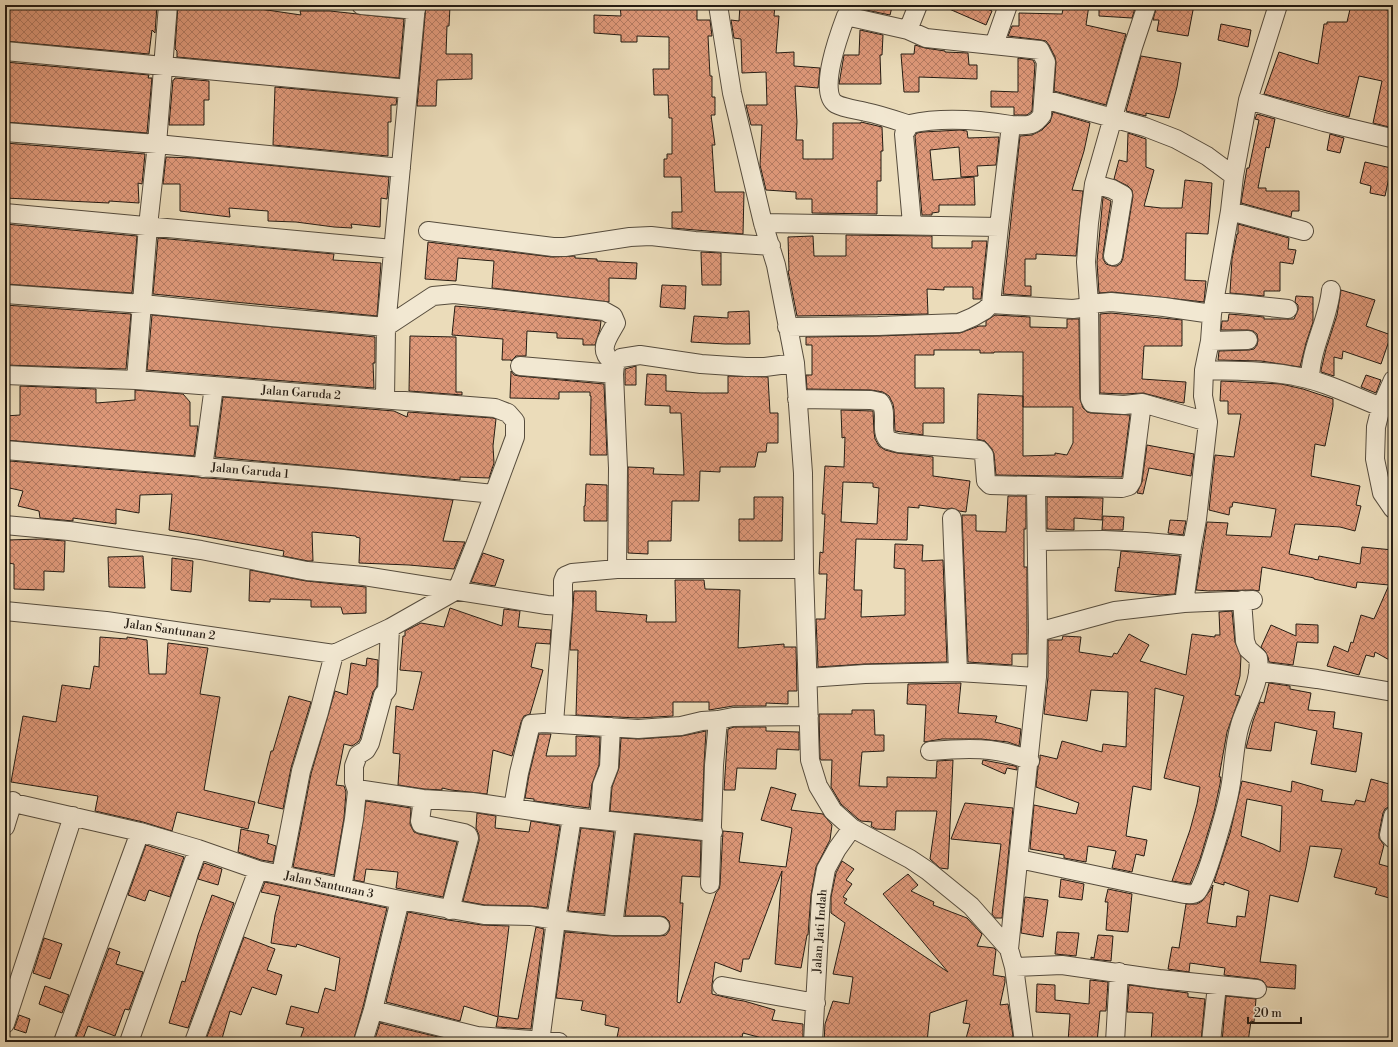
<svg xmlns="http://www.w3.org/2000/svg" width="1398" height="1047" viewBox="0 0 1398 1047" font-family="'Libre Bodoni',serif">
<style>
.building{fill:url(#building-cross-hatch);stroke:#251c13;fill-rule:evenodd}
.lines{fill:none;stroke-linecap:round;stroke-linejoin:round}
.minor-casing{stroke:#564c3d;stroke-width:20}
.minor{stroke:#f2e8d2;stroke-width:18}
.labels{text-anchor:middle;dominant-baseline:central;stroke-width:3;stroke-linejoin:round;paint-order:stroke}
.street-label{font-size:12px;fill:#251c13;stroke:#f2e8d2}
</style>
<defs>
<pattern id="building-cross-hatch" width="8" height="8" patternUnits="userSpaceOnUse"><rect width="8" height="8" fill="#de9879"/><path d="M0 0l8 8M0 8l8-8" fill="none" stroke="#b47b62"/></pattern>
</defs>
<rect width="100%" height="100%" fill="#ebdcba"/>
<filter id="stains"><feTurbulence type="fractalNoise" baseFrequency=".005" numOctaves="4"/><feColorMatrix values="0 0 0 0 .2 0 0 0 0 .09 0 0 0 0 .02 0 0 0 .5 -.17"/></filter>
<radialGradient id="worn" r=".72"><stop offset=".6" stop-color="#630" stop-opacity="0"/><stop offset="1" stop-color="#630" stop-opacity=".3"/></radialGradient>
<!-- building -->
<path class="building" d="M5,5H157L155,33L152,30L149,54L5,41Z
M178,5L260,8V9L301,15L300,11H330L404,19L399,78L177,57V51L175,49Z
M426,5L450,6L449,26H447L446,54H472V79L437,80L436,106H417Z
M620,5H697V20H710L712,36H708L710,76H712V97H715V115H711L715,145H712L715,192H744L743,234L672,228V212H682L681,177H664V159H667V154H672V118H669L668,95H654L653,69H669V37L637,36V42H621V35L594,33V15L621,16Z
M740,5H775L774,16H779L776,53L794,52V66L820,68L818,88L795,86L797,122L796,140H803V159H833V123H861V122L882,127L883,151H881V181H877V214L812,213V199H796V192L766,190L760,165L762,125H751L746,105H767L766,72L742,73L741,39L734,38L731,20L739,21Z
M861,5H885L892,7L890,15L861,9Z
M940,5H979L992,11L986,25Z
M1064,5H1089L1086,25L1126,34L1106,105L1054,91L1056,62L1055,57L1049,45L1046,41L1041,40L1008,36L1012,26H1019V13L1062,14Z
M1099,5H1136L1132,18L1099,16Z
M1157,5H1194L1188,36L1157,31L1159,20H1153Z
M1351,5H1361L1393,11V28L1388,58H1393V128L1373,123L1382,81L1359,76L1349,117L1264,94L1279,52L1318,64L1324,24H1327V22H1347Z
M1221,24L1251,30L1248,47L1218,40Z
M860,30L883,35L882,55H880L881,84H839L844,55H859Z
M915,45L925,48L945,51V52L968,53L969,65H977V79L919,77V92H904L901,54H914Z
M1141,56L1181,63L1177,87L1169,118L1146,113V116L1126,111Z
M1018,58L1033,60L1035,64L1032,111L1027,115H1014V107H991V91L1018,92Z
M5,62L149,75L148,78H152L147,133L5,122Z
M175,78L209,81V100H204V125H169L173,80H174Z
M275,87L397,98L396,105H391V122H388V156L273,145Z
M1053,112L1090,123L1084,151L1072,190L1083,191L1076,256L1036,254V259H1025V286H1031V296L1003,294L1020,136L1032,135L1042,130L1050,122Z
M1257,114L1275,119L1269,148L1266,147L1258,188H1266V191H1299V211H1292L1291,217L1241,203L1247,168H1249L1259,120L1255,119Z
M960,130L967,131L968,138L999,137L996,165L977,166L978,176L961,177L959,147L930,150L933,180L974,177L975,205H939V212L932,213V215H922L915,136L917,133L923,132Z
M1128,133L1146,139V167L1154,170L1144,206L1161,208H1182L1185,180L1212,183L1208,234L1186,233L1185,280L1206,281L1204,302L1112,292L1099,293L1097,262L1103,197L1111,201L1103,254V259L1106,264L1112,266H1117L1121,263L1123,258L1133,196L1132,190L1128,186L1114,179L1119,160L1127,162Z
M1330,134L1344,138L1340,153L1327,150Z
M5,143L145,154L142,184L138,183L139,203L109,201V203L5,198Z
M166,157L195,158L389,177L387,199L381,198L380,227L351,224L352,228L334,227L296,222L268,221V211L229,208L230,217L180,211V184H163Z
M1365,162L1391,168L1385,196L1370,193L1371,186L1360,183Z
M5,224L137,236L132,293L5,284Z
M1238,224L1289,238L1288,249L1296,250L1293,264L1280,262V291H1264V296L1230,293L1232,259L1237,234H1238Z
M846,235L932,236V248H972V241H987L981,299H973V287H944V290L927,289L928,314L797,316L788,271H789L788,237L813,236L814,256H846Z
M158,238L334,254L333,260L381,263L377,316L153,294Z
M428,242L552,257L575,256V258L597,259V261L637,263L636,279L609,278V302L492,288L494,261L458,258L456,281L425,279Z
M701,252L721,253V285H702Z
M662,285L686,286L685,309L660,307Z
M1341,290L1375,300L1366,326L1391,335L1381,364L1343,351L1342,359L1334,357V376L1321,372V370L1326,349L1337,315Z
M1296,296L1313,297V322L1306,343L1300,367L1261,361L1218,360L1219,351L1249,350L1254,349L1257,345L1258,340L1257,334L1253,331L1248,330H1221L1222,321H1228L1229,314L1264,317V319H1294L1298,310V305L1295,302Z
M5,305L131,314L126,369L5,365Z
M455,306L490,309L601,321L600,329L595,345H583V339L557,338V333L527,331L526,356H516L511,361V360H502L503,339L452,335Z
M749,311L750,344H725L691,342L694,316L728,318V312Z
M1111,313L1182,320V346H1144L1142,379L1186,382L1184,403L1178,402L1143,393L1124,394L1100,393V314Z
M152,315L375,337V363H373L374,388L147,370Z
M995,315L1030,317V327L1067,328V319H1079L1080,399L1083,408L1087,412L1091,413L1130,415L1122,477L996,475L994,454L992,449L985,441L977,439L978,394L1023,396V456L1055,455V453L1067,455L1073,443V407H1023V352H994V353H980V350H934V355H915V388H944V423H923V435L895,431L894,410L893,404L889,396L883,392L871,390L807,389L806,375H812V345H806V337L878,336L960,333L979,326H986V321Z
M410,336L456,337V392H462V395L409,391Z
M636,366V385H625V369Z
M511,371L514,375L519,376L604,384L607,455H590L591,396H590V392H559V399L510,398Z
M647,374L666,375V391L701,393H728V376L768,377L770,413H778V443H767L766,452H758L755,467H720V472L700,471L699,501H672L671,541H648V554L628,553V467L654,468L653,474L684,475L681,413H670V406L645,405Z
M1366,375L1381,380L1376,393L1361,387Z
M1221,381L1281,384L1303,389L1333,399V406L1325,446L1315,444L1311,476L1360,486L1356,505L1361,506L1355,531L1340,527L1295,524L1289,554L1318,560L1319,556L1360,564L1362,547L1393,550V662L1375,652L1374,657L1366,655L1359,675L1327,666L1334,646L1348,652L1351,642L1353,643L1361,615L1374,619L1389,585L1357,582L1356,588L1314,579V578L1262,567L1259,591L1253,590L1209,591L1196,590L1207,522L1228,523L1226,535L1271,537L1276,509L1233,502L1232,507H1230L1229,515L1209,510L1215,455L1234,457L1241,414H1228V401H1220Z
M20,386L96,389V403L135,400V390L183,394L190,402V426H198L194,456L5,440V416L20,415Z
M223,397L394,411L407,417L408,412L493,418L496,419L493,446L494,463L489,478L460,477V480L215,457Z
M841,410L873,411L874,432L875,439L879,446L885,450L897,453L933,457V476L970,481L966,512L959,511L952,508L947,509L919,505V508L908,507L907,540L856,539L854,590H862L861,617L905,615V569L894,568L895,544L923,545L922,561L943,560L947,662L865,664L818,667L816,619H825L827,574H819L820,552L823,553L825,514H822L825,466L844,467L845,437L842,438ZM843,482L873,483V487L879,488L877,524L841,522Z
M1147,445L1194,454L1191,476L1149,468L1143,494L1137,493L1142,482Z
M10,461L198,477L202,478H207L332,488L453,500L443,541L465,542L454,569L409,565L359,563L360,538L356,537V536L312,532L313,561H308L283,556L284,551L169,530L172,494L140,495L139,513L116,509V524L73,518V521L40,518L39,511L18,506L23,491L5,487Z
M586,484L607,485V521H584V506H585Z
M1008,496H1026V529H1024V567H1027V654H1012V665L968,662L962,515H976V531L1006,532Z
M754,497H783L782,541H739V519H754Z
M1047,497L1103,498L1102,520L1074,518V530L1047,529Z
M1103,516L1124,517L1123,530H1102Z
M1170,520L1186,521L1183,535L1168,533Z
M41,539L65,541L64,572L44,571V590L14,589V564L8,563V540Z
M1121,551L1180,556L1175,594L1160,595L1115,591L1118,567L1119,568Z
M483,553L504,560L495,586L471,582Z
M143,556L145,588L109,587L108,557Z
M172,558L193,561L191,592L171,590Z
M250,570L306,581L366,587V613L343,614L341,607H311V600L270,599V602L249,601Z
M675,580H704L705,589L740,590L738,648L784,644V647H796L797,691H788V704L766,703V706H733L709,710V702H673V716L638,718L576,715L578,650H570L574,591H596V611L647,615L646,622H676Z
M450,608L502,626L504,609L520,611L518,627L551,630L550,644L536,643L531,667L543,670L530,714L524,716L521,722L512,756L493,750L487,794L451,790L442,788V790L424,789L398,785L400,754L393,753L396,706L413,710L422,672L400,670L403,636H405V631L421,623L444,627Z
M1232,611L1235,642L1241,656L1240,676L1235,695L1240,696L1227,732L1219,777H1221L1220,784L1214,812L1200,859L1190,884L1172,881L1190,830L1197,804L1200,787L1164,778L1184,696L1155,688L1151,790L1133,786L1126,836L1147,840L1144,856L1136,854L1132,872L1112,868L1116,851L1088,846L1086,862L1064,858V855L1030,849L1034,805L1076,814L1079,803L1036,787L1038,767L1040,760V755L1057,759L1062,741L1102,752L1103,744L1126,747L1128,692L1091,690L1087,721L1044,714L1048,677V640H1062L1063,636L1081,637L1079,652L1112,657L1114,653L1117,654L1129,634L1149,645L1140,661L1186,675L1192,634L1215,637V635H1220L1219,612Z
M1296,624L1318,625V643L1297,642L1293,665L1269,662L1268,657L1265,651L1261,647L1271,625L1296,636Z
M100,637L127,639V637L147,640L149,674H166L168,643L208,648L200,694L220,697L204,790L255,802L248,829L177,812L172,831L143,822L95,811L98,796L11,782L23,716L56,722L62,685L90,689L94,666L99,667Z
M367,658L378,660L377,686L373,692L360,739L358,742L352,746L344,744L336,785L344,786L346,792L344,818L334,875L293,867L311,774L335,691L347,695L351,663L366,666Z
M961,683L958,713L997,716L995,722L1021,729L1019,746L1008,742L981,739H942L924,742L926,705L907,704L908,684Z
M1269,683L1290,686V689L1311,693L1308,710L1335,712L1333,728L1362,733L1356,772L1311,764L1317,731L1275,722L1271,751L1246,748L1253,721L1260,702L1264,703Z
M289,696L311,702L291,768L283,809L258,803L271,751H273Z
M852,710H874L875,735H884V751L862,752L859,786L887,787V777L936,778L937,761L953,760L948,869L940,868L930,859L937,811H896L895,830L876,829L871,826L872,822L861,821L858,819L841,804L831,787L832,760H821L820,758L819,714H852Z
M734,727H766V731L799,732V750L777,749L776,769L737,768L735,790H724L728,729Z
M706,731L704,765L702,820L610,811L612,787L619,768L621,738L639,739L682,736Z
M539,734H551L546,756H576V736L600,737L599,765L592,784L589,808L534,801V799L525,798L529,775Z
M983,760L1015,766L1017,767V770L1007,768L1005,774L982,764Z
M1371,779L1393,785V797L1390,806L1385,809L1383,813L1379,833V838L1384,845L1379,864L1393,868V899L1375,894L1377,888L1334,877L1342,849L1310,846L1306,867L1298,902L1270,895L1260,962L1296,965L1295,989L1267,987L1263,981L1258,979L1224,975L1225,968L1190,963L1189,972L1168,969L1172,947L1179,948L1186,904H1197L1202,901L1209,892L1213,885L1207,923L1236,927L1237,916L1245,917L1249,891L1224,882V885L1214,882L1230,833L1242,781L1291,792L1292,781L1323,790L1321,801L1354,805L1356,800L1365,802ZM1247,799L1282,806L1280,852L1263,844L1241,836Z
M771,787L796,794L791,810L823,814L832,825L830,840L816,867L811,895L808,935H807L801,968L775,964L782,871L749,959H743L741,972L715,962L712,985V994L737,1000L744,1001L775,1010L772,1020L803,1024V1042H777L743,1033L742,1037H740L738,1042H616L619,1028L605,1025L606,1015L581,1010L583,1001L556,998L565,932L613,936H660L666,935L669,931L670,926L669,921L665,917L660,916H625L635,834L701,841L700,877L682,876L680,903H683L677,1002L680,1003L716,893L719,889L720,885L723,831L743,833L739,862L786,867L792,828L761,820Z
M366,801L411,808L410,824L414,832L419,834L457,842L443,897L396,888L398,872L366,869L364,882L354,880Z
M965,803L1013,808L1002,918H995L992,914L1001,844L951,839Z
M477,813L496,816L495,828L529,832L531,821L560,826L547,908L531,906L485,905L463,901L479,841V835L476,828Z
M581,828L614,832L604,914L568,911Z
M241,829L269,835L267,843L276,846L273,862L261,860L238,852Z
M146,845L184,857L170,897L149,890L145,901L128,895Z
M842,861L854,869L846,880L852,884L843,897L847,899L844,903L948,972L883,894L908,874L918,885L911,891L934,902L933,905L967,918L982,934L977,946L994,948L996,950L993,975L1005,977V982L1000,1005L1008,1004L1013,1036L1011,1042H965L970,1024L963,1023L967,1000L930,1013L927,1042H824L825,1024L833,1001L849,1004L853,977L833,974L845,923L831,913V897L836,873Z
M204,863L222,869L218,885L198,879Z
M1061,879L1084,884L1082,900L1059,897Z
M265,882L387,908L363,1007L353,1042H299L304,1028L286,1024L291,1006L318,1013L325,988L335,991L340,958L297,944L296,947L271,943L275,915L280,896L261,892Z
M1108,889L1132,894L1128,932L1106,930L1108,902H1105Z
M212,895L234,903L188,1028L169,1023L182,981L185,982L198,935Z
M1025,897L1048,900L1043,937L1021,933Z
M408,912L448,920L482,925L509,926L498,1016L518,1019L536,927L544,929L531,1029L496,1027L498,1017L464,1006L460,1021L386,1002Z
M1057,932L1079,933L1076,956L1055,954Z
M1098,935L1113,936L1111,961L1091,959V957L1094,958Z
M244,937L275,949L267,970L282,975L276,995L252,987L241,1015L230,1011L221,1042H205Z
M44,938L62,944L50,979L33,973Z
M109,948L120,952L116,964L143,972L129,1010L125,1009L115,1036L88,1026L83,1039L76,1037Z
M1090,980L1108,982L1106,1011H1100L1097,1042H1068L1070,1014L1036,1012L1037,984L1055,985V1000L1089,1004Z
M1129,985L1188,993V997L1205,999L1201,1042H1151L1153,1013L1127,1012Z
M45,986L69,995L62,1013L39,1004Z
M1226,996L1256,999L1254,1022L1251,1021L1248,1042H1222Z
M19,1015L30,1019L26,1033L14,1029Z
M380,1023L455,1041V1042H374Z"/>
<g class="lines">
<!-- minor casing -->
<g class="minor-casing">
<path id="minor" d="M361,5L416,10
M718,5L732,93L763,223L776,265L795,363L803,473L804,569L810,760L818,786L833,811L852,828L910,859L928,871L971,906L1009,949L1014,967L1024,1042
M1147,5L1133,47L1094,184L1089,223L1086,262L1089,304L1090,399L1092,403L1124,405L1142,403L1208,422
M908,30L918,5
M994,45L1008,5
M5,51L408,89
M1044,99L1145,127L1176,139L1207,156L1234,176
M1248,100L1324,122L1391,138
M5,132L157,144L401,168
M1094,184L1112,189L1123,195L1113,256
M1230,211L1304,231
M5,213L393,249
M763,223L999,227
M912,224L904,134L910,124C941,117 980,120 1011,125
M428,231L553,247H565L630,237L651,236L695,241L771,246
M5,294L143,304L271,317L386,327L433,296L454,294L604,311L613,316L616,323C612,331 601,345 606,354C607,358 612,361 615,364
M1214,302L1241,304L1288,309
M991,304L1073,309L1081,308L1089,304L1111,302L1164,307L1212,314
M787,327L878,326L959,323L973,317L985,310L991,304L999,227L1011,125C1026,125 1033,128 1042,115L1046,62L1040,50L926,38L908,30L846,16C840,32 817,93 836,104C843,108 858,110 866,112C881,115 895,120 910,125
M1210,341L1248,340
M520,366L614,374
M1204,370C1234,371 1264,370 1294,376C1324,381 1353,396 1381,407
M5,375L136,380L495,408L508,413L515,421V437L477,540L457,590L390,628L334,654
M136,380L148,226L157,144L168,5
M1310,380C1310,349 1328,321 1331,290
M1393,380L1381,407L1376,427L1375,459L1382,493L1393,509
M385,399L386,327L416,5
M797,399L871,400L880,402C889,413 879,430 888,440L898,443L980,450L984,455L986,481L990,485L1122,488L1129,486L1132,481L1142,403
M5,450L333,478L494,494
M203,468L214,386
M952,518L958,672
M5,525L69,531L201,550L307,571L364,576L547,605L563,606V581L565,576L572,573L617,569H804
M1037,541L1103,540L1146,542L1192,546L1197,519L1208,422L1203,396L1204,370L1210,341L1212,314L1230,211L1234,176L1248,100L1278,5
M1192,546L1184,603L1253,600
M617,569L618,468L614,374L615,364L621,358L640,355L701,364L746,367H765L795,363
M5,611L106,621L334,654
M1038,632L1115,611L1184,603
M1258,671L1317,679L1393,692
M808,678L865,674L958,672L1037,677
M554,723L563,606
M930,751C964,748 998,746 1030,761
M357,789L423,799L472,802L513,808L572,817L713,832
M423,799L420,821L421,824L464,833L468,835L469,838L450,910
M5,801L140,832L198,849L258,870L400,900L484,915L531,916L556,920L613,926H660
M513,808L519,773L531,724L544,723L638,729L681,726L702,721L718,720L733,717L809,716
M1393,816L1389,835L1393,839
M599,820L602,785L609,767L611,727
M5,827L13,801
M1019,859L1170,891C1177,892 1191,897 1197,892C1205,886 1226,809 1229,794C1234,772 1233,748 1240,725C1246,704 1262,681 1258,658L1248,649L1245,641L1242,600
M281,874L301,771L319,712L334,654
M710,884L714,765L718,720
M342,888L354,819L357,791L354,782V766L358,755L366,750L370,743L383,695L387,690L390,628
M613,926L626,823
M1009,949L1037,677L1038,632L1036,486
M1014,967L1062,965L1159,979L1257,989
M722,986L816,1003
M373,1010L477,1036L559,1042
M5,1024L73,816
M63,1042L140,832
M129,1042L198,849
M194,1042L258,870
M363,1042L373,1010L400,900
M540,1042L556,920L572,817
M813,1042L821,896L826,869L837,849L852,828
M1115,1042L1119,972
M1211,1042L1217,985"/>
</g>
<!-- minor -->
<use href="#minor" class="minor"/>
</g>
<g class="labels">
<!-- street labels -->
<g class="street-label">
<text transform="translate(301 393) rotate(4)">Jalan Garuda 2</text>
<text transform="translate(250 471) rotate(5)">Jalan Garuda 1</text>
<text transform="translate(170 630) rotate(8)">Jalan Santunan 2</text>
<text transform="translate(329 885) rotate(12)">Jalan Santunan 3</text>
<text transform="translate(820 931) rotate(-86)">Jalan Jati Indah</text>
</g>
</g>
<!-- margin -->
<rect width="1398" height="1047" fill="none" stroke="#ebdcba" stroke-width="20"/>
<rect x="6" y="6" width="1386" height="1035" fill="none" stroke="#251c13" stroke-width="2"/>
<rect x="10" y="10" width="1378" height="1027" fill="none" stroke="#251c13"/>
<!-- scale -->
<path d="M1248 1017v6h53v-6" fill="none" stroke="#251c13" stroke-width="2"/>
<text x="1254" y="1017" font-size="12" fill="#251c13" stroke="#f2e8d2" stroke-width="3" paint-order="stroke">20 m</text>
<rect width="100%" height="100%" filter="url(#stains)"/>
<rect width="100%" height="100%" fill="url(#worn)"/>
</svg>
